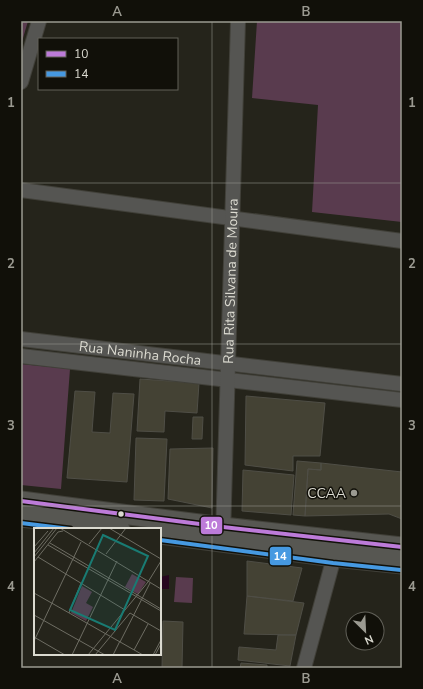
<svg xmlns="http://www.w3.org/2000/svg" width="423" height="689" viewBox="0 0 423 689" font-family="'Nunito Sans',sans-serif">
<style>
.green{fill:#593b4e}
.water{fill:#26061e}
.building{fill:#444234;stroke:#4f4e46}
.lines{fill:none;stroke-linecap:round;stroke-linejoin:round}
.minor-casing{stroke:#414039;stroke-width:16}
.secondary-casing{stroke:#414039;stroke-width:21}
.minor{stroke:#555552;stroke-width:14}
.secondary{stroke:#575752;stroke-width:19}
.bus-1-casing{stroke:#111009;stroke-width:7}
.bus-2-casing{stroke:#111009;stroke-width:7}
.bus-1{stroke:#bd7bd9;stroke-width:4}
.bus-2{stroke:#4699e1;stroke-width:4}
.grid{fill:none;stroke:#9b9a91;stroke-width:1;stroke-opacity:0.55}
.poi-dot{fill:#9b9a91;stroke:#111009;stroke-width:1.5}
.bus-dot{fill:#dbdad0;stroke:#111009;stroke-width:1.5}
.labels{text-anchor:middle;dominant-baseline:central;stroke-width:3;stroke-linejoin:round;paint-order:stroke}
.street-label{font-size:14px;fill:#dbdad0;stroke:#111009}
.poi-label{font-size:14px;fill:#dbdad0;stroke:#111009;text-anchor:end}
.inset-road{fill:none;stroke:#6e6d63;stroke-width:1}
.view{fill:#197b73;fill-opacity:0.15;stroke:#197b73;stroke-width:2}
.inset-edge{fill:none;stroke:#dbdad0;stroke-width:2}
.line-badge{stroke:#111009;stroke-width:1.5}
.badge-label{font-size:11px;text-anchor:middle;font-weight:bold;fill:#fff}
.neatline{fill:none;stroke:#9b9a91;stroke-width:1.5}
.grid-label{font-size:13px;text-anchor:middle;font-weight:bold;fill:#9b9a91}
</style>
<rect width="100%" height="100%" fill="#25241b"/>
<!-- green -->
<path class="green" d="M21,21H28L21,45Z
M257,21H402V222L312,212L318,105L252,98Z
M21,364L70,369L61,489L21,485Z
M176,577L193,578L192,603L174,602Z"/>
<!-- water -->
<path class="water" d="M169,575V589H160V577Z"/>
<!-- building -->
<path class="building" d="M140,379L199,383L197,413L165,411L164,432L137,431Z
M75,391L95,392L92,432L110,433L113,393L134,394L127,482L67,478Z
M246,396L325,403L320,456H293V471L245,465Z
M193,417H203L202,439H192Z
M136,438L167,439L164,501L134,500Z
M213,448L212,508L168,499L170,449Z
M297,461L321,463V470L308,469L305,516L293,515Z
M321,463L402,472V519L389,514L305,516L308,469L321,470Z
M243,470L294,475L291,515L242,511Z
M247,561L302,568L293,601L247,596Z
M247,596L304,603L296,635L244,634Z
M163,621L183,622L182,668H162Z
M278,635H296L290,666L238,660L239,647L276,650Z
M241,663L267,665V668H240Z"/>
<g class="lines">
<!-- minor casing -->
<g class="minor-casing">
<g id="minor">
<path d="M21,82L39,21"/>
<path d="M21,190L402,241"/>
<path id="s1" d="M21,339L402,384"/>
<path d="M21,356L402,400"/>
<path id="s2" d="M223,536L238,21"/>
<path d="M304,668L334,557"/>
</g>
</g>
<!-- secondary casing -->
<g class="secondary-casing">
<path id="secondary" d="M21,501L223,527L402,547
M21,517L120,529
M160,534L334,557L402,564"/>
</g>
<!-- minor -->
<use href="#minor" class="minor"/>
<!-- secondary -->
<use href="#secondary" class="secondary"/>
<!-- bus-1 casing -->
<g class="bus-1-casing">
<path id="bus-1" d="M21,501L223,527L402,547"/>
</g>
<!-- bus-2 casing -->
<g class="bus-2-casing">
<path id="bus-2" d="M21,523L70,529
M160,540L333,563L401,570"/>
</g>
<!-- bus-1 -->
<use href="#bus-1" class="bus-1"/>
<!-- bus-2 -->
<use href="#bus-2" class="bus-2"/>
</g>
<!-- grid -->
<path class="grid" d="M212,21V668M21,183H402M21,344H402M21,506H402"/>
<!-- markers -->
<circle class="poi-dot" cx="354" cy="493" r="4"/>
<circle class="bus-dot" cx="121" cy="514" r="3.5"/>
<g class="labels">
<!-- street labels -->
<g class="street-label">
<text stroke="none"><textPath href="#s2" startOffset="255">Rua Rita Silvana de Moura</textPath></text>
<text stroke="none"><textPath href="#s1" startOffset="120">Rua Naninha Rocha</textPath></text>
</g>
<!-- poi labels -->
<g class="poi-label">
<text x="346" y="493">CCAA</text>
</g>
</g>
<!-- overview -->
<g transform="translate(34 528)">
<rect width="127" height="127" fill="#25241b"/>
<path d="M98,46L112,54L104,66L91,59ZM48,58L58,64L52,75L59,79L52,93L37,85Z" fill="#593b4e"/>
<path class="inset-road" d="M26,0L127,61M75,0L127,31M16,15L127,81M55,16L68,0M14,17L127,83M0,19L14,3M0,25L20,0M72,26L92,0M0,29L23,0M4,29L91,82M0,34L24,4L29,3M0,65L109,127M35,85L47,55M0,87L71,127M0,109L31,127M0,113L47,14M86,114L116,55M100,122L114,96M38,127L83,33M54,127L114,54L127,33M61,127L96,85L127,103M79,127L86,113M119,127L127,112M121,127L127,116"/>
<path class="view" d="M69,7L114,28L81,102L36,82Z"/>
<rect width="127" height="127" class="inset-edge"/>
</g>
<g class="line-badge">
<rect x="200" y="516" width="23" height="19" rx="4" fill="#bd7bd9"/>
<rect x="269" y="546" width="23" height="20" rx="4" fill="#4699e1"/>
</g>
<g class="badge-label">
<text x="211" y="529">10</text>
<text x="280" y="560">14</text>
</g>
<!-- border -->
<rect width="423" height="689" fill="none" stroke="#111009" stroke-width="44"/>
<!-- legend -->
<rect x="38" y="38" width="140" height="52" fill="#111009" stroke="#626159"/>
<rect x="46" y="51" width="20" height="6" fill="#bd7bd9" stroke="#626159"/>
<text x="74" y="58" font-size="12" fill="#dbdad0">10</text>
<rect x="46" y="71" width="20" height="6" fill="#4699e1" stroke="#626159"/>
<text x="74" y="78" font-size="12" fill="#dbdad0">14</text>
<!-- north arrow -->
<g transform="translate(365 631) rotate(156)"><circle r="19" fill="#111009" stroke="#626159"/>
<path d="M0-3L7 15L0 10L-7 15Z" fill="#9b9a91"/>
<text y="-6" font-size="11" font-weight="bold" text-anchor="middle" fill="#dbdad0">N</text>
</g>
<rect x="22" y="22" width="379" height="645" class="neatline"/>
<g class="grid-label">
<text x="117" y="16">A</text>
<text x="306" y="16">B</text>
<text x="11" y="107">1</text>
<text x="412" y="107">1</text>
<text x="11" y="268">2</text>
<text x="412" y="268">2</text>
<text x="11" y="430">3</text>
<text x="412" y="430">3</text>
<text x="11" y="591">4</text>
<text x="412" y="591">4</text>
<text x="117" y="683">A</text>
<text x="306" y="683">B</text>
</g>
</svg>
